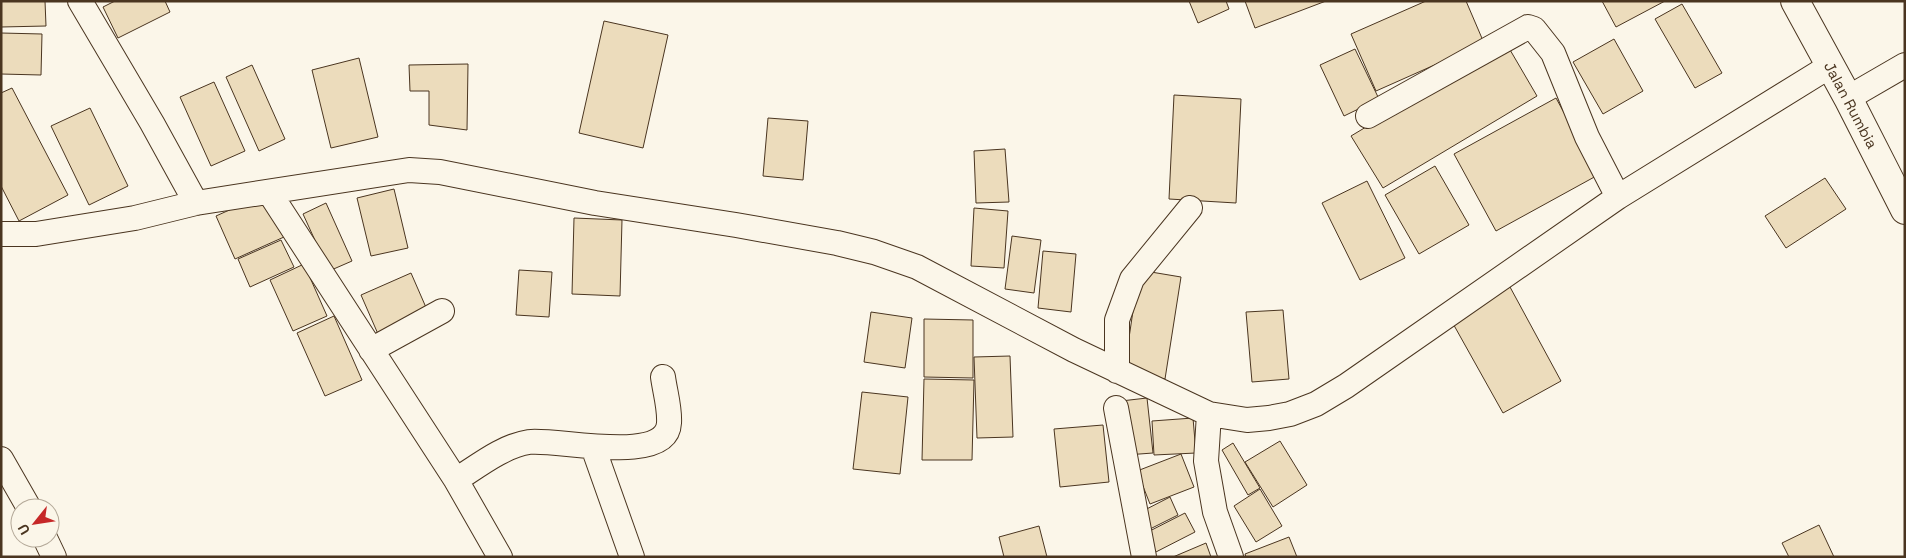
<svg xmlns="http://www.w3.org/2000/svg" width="1906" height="558" viewBox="0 0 1906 558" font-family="'Space Grotesk',sans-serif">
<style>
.building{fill:#ecdcbc;stroke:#4a3520}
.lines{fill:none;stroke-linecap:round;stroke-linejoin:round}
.street-casing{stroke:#4a3520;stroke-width:26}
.highway-casing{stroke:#4a3520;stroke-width:30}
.street{stroke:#fbf6e9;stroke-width:24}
.highway{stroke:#fbf6e9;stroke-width:28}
.labels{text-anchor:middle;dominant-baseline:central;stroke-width:4;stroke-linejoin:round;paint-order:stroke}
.street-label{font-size:15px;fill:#4a3520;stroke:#fbf6e9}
</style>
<rect width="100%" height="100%" fill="#fbf6e9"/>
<!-- building -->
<path class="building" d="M1,1H45L46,26L1,27Z
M115,1H165L170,12L118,38L103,7Z
M1189,1H1226L1229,9L1198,23Z
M1245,1H1326L1255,28Z
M1426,1H1466L1484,43L1376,91L1351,34Z
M1602,1H1665L1616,27Z
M1682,4L1722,73L1695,88L1655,19Z
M604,21L668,35L643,148L579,133Z
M1,33L42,34L41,75L1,74Z
M1614,39L1643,91L1603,114L1573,62Z
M1506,43L1537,96L1383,188L1351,136Z
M1355,49L1379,99L1344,116L1320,65Z
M359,58L378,137L331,148L312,70Z
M468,64L467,130L429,125V91H410L409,65Z
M252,65L285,139L259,151L226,77Z
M214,82L245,151L211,166L180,97Z
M12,88L68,195L19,221L1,186V93Z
M1174,95L1241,99L1236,203L1169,199Z
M1556,98L1598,175L1496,231L1454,154Z
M90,108L128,186L89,205L51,126Z
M768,118L808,121L803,180L763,176Z
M1005,149L1009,202L976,203L974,151Z
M1435,166L1469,225L1419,254L1385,195Z
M1825,178L1846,209L1786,248L1765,216Z
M1367,181L1405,258L1360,280L1322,203Z
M394,189L408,248L371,256L357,198Z
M265,194L284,237L235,259L216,216Z
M326,203L352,261L329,271L303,214Z
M974,208L1008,211L1004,268L971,266Z
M574,218L622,220L620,296L572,294Z
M1012,236L1041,240L1034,293L1005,289Z
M281,240L294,267L250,287L238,259Z
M1043,251L1076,254L1071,312L1038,308Z
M304,264L327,316L293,331L270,280Z
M519,270L552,272L549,317L516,315Z
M1139,270L1181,277L1165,379L1124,372Z
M411,273L428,312L378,334L361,295Z
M1510,287L1561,381L1503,413L1451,320Z
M1283,310L1289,379L1252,382L1246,312Z
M871,312L912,318L905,368L864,362Z
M334,316L362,380L325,396L297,333Z
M924,319L973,320V378L924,377Z
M1010,356L1013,437L977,438L974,357Z
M924,379L974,380L972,460H922Z
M862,392L908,397L900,474L853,469Z
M1147,398L1153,453L1126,455L1121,401Z
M1193,418L1196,453L1154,455L1152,421Z
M1103,425L1109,482L1060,487L1054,429Z
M1280,441L1307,485L1273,507L1245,462Z
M1233,443L1260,488L1248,495L1222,450Z
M1181,454L1194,487L1150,504L1137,471Z
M1260,489L1282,526L1256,542L1234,506Z
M1170,497L1178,515L1144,532L1135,515Z
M1185,513L1195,532L1150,555L1140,536Z
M1819,525L1834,557H1789L1782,543Z
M1039,526L1047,557H1004L999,537Z
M1289,537L1297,557H1246L1245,554Z
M1206,543L1211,557H1173Z"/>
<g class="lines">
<!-- street casing -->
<g class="street-casing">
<path id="street" d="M80,1L152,123L196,203
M1848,98L1905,65
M1368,116L1528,27L1534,29L1553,53L1587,137L1618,197
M269,192L456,480L500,557
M1,234H36L135,218L196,203L409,170L440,172L595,203L736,225L837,243L874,252L917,267L1074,350L1209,414L1247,420L1269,418L1290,414L1316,404L1346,386L1618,197L1830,66
M371,350L442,311
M1117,371V320L1132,279L1190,208
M1116,408L1144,557
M1209,414L1206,461L1215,512L1231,557
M593,447L632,557
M1,459L29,508
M456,480C478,466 503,446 529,442C556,438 667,466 669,423C670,408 665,392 663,377
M45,538L54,557"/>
</g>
<!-- highway casing -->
<g class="highway-casing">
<path id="highway" d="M1795,1L1848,98L1905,210"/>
</g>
<!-- street -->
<use href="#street" class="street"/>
<!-- highway -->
<use href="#highway" class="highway"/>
</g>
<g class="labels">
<!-- street labels -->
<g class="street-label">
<text transform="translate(1851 105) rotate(62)">Jalan Rumbia</text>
</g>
</g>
<!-- border -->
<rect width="1906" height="558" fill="none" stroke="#4a3520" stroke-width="5"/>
<!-- north arrow -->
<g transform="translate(35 523) rotate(240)"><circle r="24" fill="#fbf6e9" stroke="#b4a999"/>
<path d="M0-4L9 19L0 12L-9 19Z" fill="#c62828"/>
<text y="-8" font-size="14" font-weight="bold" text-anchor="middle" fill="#4a3520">U</text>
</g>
</svg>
